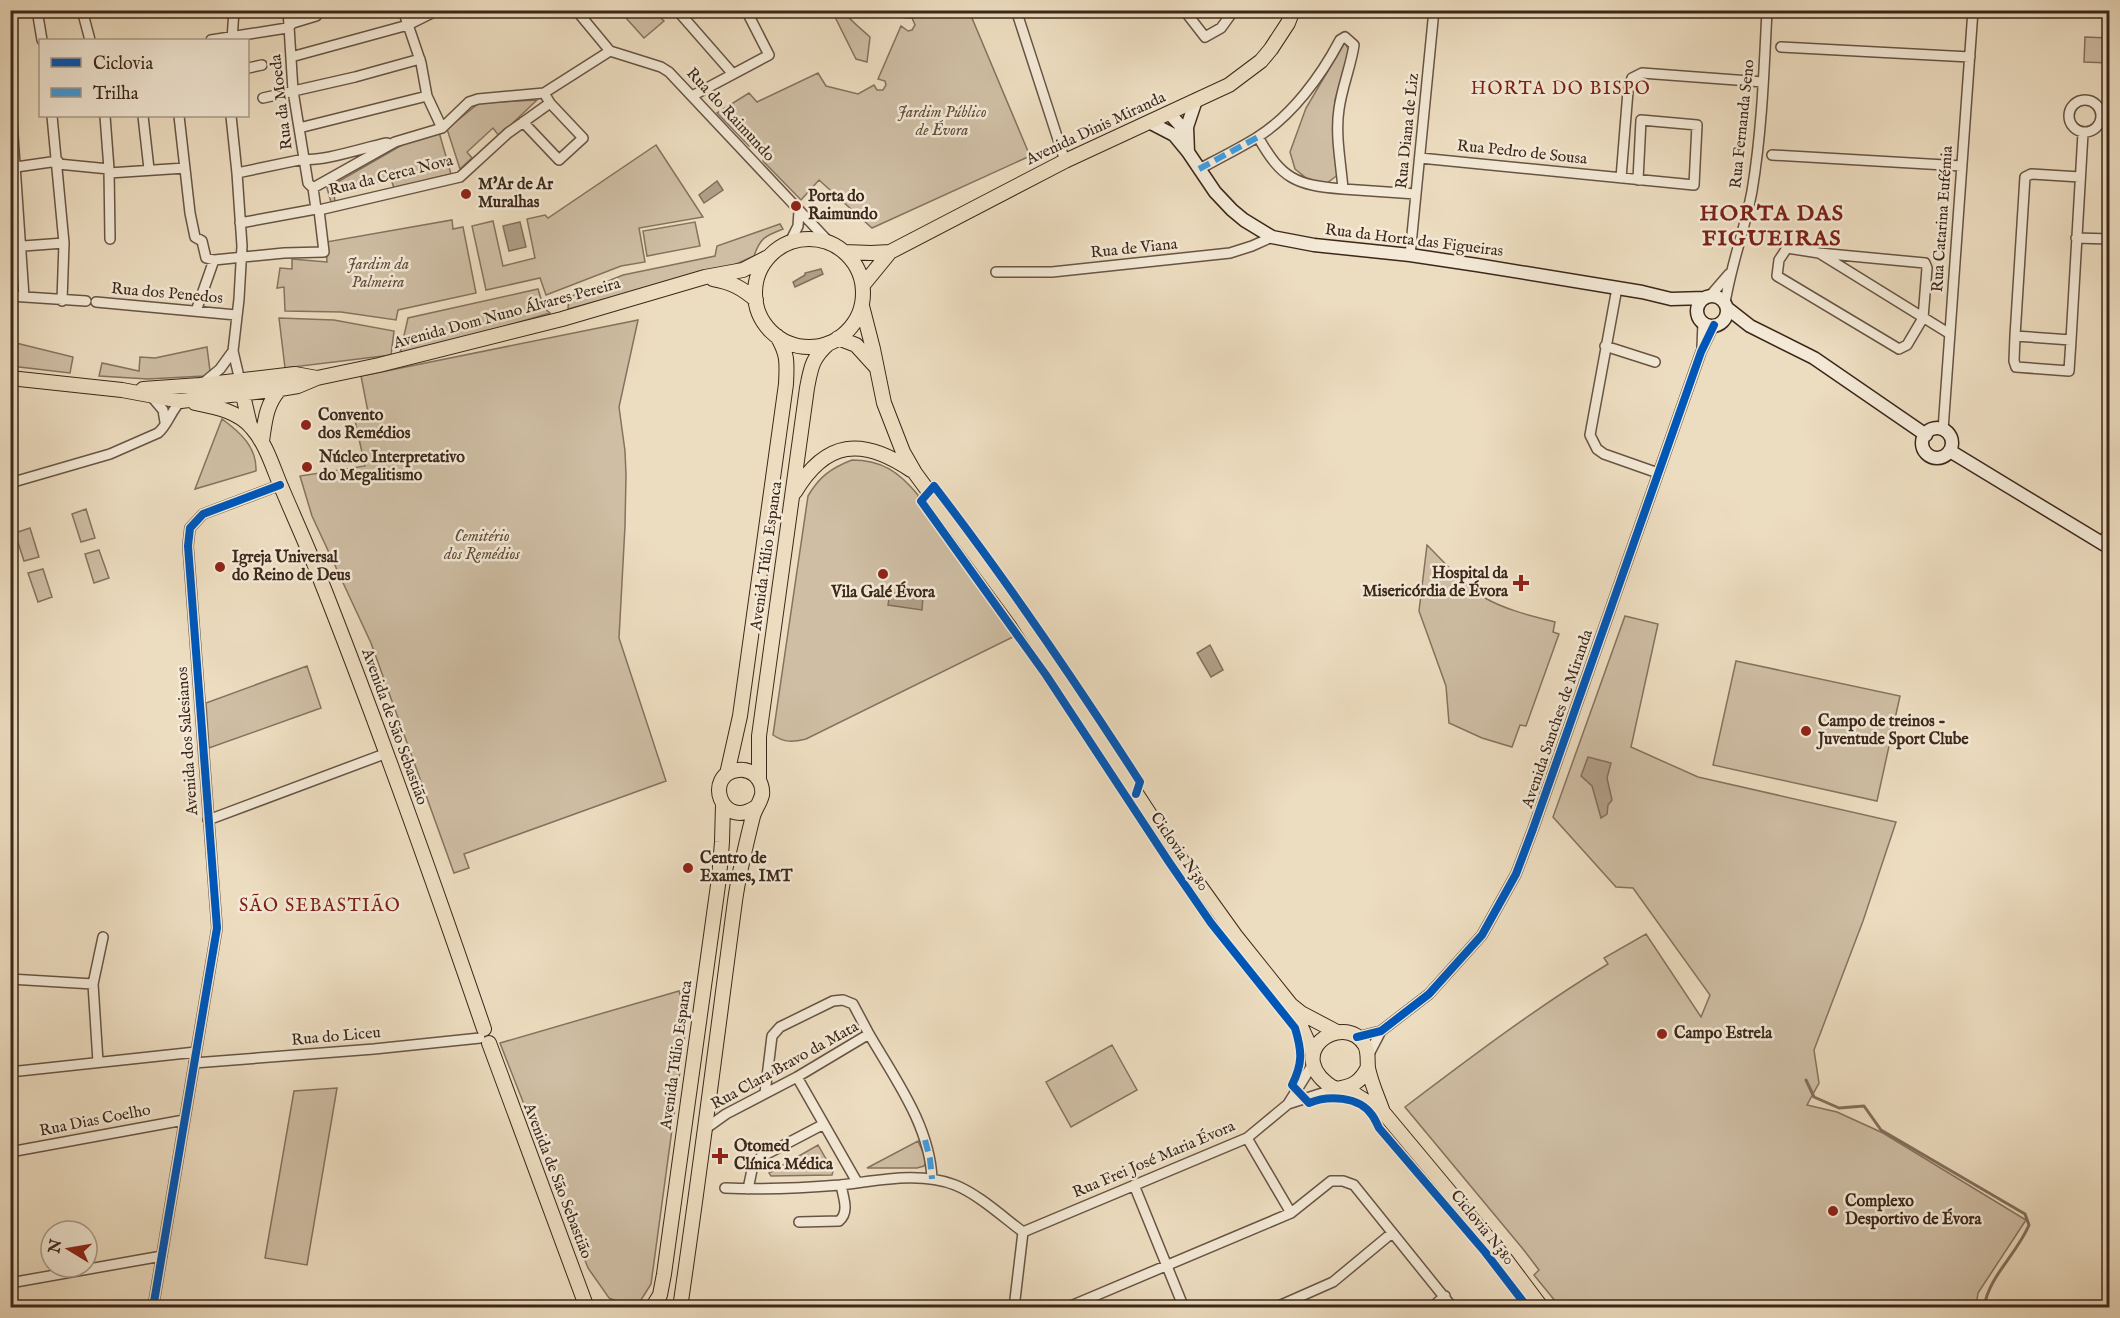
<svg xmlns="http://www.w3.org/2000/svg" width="2120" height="1318" viewBox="0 0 2120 1318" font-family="'IM FELL English',serif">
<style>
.green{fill:#cfbea4;stroke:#86725f;stroke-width:1.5}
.water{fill:#b19f88;stroke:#826f5c;stroke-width:1.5}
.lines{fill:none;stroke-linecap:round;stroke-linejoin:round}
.stream{stroke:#826f5c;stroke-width:3}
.street-casing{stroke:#685444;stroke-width:12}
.secondary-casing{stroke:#3c271a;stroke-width:15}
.primary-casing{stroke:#3c271a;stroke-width:16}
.street{stroke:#f3e9d6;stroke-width:9}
.secondary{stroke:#f3e9d6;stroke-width:12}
.primary{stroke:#edddc0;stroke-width:14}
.quiet{stroke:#3f9cdf;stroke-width:6;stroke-dasharray:12 6;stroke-linecap:butt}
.cycleway-casing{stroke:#f3e9d6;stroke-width:11}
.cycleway{stroke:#0057b8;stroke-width:8}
.poi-dot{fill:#8f2418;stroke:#f3e9d6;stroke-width:2}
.labels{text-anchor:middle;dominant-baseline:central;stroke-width:5;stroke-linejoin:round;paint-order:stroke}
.street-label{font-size:16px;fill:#3c271a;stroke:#f3e9d6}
.park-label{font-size:16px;font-style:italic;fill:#614d3c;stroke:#f3e9d6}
.poi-label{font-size:16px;font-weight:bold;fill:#3c271a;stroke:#f3e9d6;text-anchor:start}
.neighbourhood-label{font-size:18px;letter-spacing:1.5px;fill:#7a1f14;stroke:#f3e9d6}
.district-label{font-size:22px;font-weight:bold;letter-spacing:1.5px;fill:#7a1f14;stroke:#f3e9d6}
</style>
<rect width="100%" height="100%" fill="#edddc0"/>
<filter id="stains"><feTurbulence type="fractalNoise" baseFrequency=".00333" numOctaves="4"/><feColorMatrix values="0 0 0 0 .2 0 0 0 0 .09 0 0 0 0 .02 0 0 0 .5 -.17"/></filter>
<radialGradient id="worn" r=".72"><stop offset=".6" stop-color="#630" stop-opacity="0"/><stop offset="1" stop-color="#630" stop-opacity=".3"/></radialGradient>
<!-- green -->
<path class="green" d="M634,11H654L664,21L644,38L626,18Z
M832,11H843C851,21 860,28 870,37L867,62L856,59Z
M897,11H969L1030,156L872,228L819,180L801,200L763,161L765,153L763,148L757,145L749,146L717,113L749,93L757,102L818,73L826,86L858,94L874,85L877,90H883L886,85L885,81L878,79L901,26L908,31L912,30L915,25L912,18H905Z
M2085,37L2109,38V63L2084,62Z
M1345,42L1349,51L1335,100L1333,140L1339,174L1327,183L1310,181L1295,169L1290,152L1306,108Z
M537,100L499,136L493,128L467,152L472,158L460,169L447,129L479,103Z
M439,132L451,174L394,188L391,179L334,192L335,202H331L327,188L402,145Z
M656,145L703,217L639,228L645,262L621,266L546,295L540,278L486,290L472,226L493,221L503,266L535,258L527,219L545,215L548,218Z
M452,220L453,229L463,227L476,293L398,310L396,320L341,312L285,311L284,287L277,288L280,268L292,269V259L327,262L326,242Z
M695,222L700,246L647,256L643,231Z
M780,224L783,229C765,236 760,238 754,256L734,265L568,309L569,297L623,275L715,256L717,246Z
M538,289L544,308L550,313L455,341L400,353L408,318Z
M279,318L334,320L394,331L391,355L285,368Z
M638,320L619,407L625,451L626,475L625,526L619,638L666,781L464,854L469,868L454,873L371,643L312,516L300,476L365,466L354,416L368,412L361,376Z
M2109,322V395H2104Z
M16,343L73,357L70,373L11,366Z
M207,347L210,371L204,376L148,379L99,376L102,363L139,371L140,357L155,358Z
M222,419C240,432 257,447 256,471L195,489Z
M852,460C882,460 899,472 918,495L917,502L1015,636L806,739C793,742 785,743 773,735L808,496C819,477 831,468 852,460Z
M86,509L95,538L81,542L72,514Z
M30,528L39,557L24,561L15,533Z
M1427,545C1445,563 1463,584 1485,598C1506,610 1532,616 1555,622L1553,632L1559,634L1526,726L1520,725L1512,747L1482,738L1449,723L1446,686L1419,611Z
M99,550L109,578L94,583L85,554Z
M43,569L52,597L38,602L28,573Z
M1625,616L1658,624L1631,747L1698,777L1896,822L1863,921L1814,1050L1819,1083L1807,1105L1837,1112L1883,1133L2026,1220L1978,1293L1976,1307H1560L1534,1275L1539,1270L1523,1249L1405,1107C1471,1057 1537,1007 1608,964L1604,958L1646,934L1701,1017L1710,995L1633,888L1616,887L1553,817Z
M1736,661L1900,696L1877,801L1713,765Z
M307,666L321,708L209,748L206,703Z
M679,991L687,1019L651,1284L641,1300L626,1305L609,1298L588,1268L500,1043Z
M1112,1045L1137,1090L1071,1127L1046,1082Z
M337,1088L307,1265L265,1258L294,1091Z
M918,1141L927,1161L924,1166L917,1168H867Z
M818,1145L833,1171L832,1175L771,1176L769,1173Z"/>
<!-- water -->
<path class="water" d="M717,181L723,190L704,203L699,195Z
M520,222L526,247L509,251L503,226Z
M821,269L823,274L795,287L793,282L805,275V273Z
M890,592L923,596L922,610L888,605Z
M1210,645L1223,670L1211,677L1197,653Z
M1588,757L1611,763L1607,778L1612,800L1608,805L1607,814L1601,818L1592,786L1581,776Z"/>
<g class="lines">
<!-- stream -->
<path class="stream" d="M1806,1080L1814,1097L1839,1108L1864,1106L1881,1130L2025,1214L2029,1225C2017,1254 1988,1277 1984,1308"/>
<!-- street casing -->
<g class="street-casing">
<path id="street" d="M37,10L42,40
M82,10L90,40
M288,10L293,91L308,183L313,188
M403,10L421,63L427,96L442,128
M576,10L610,51L661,67L669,72L829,242
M677,10L733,74
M1016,10L1065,161
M1184,10L1205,37L1221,28L1234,10
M211,40L287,28L293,23L316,16L315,10
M232,40L234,10
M1781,47L1970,57
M291,57L408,25L438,10
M248,68L262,65
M10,92L24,297
M692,96L769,55L746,10
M263,98L355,77L420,59
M2069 116a16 16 0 1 1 32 0a16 16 0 1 1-32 0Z
M52,116L64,243L62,301
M105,116L109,169L110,239
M143,116L149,169
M179,116L190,213L195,237L202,241L206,258L214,260L284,253L324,252L319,210L316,209L313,188L395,142L442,128L469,102L478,99L544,93L610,51
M231,116L237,173L242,246L239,299L233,351L240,381
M523,122L559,160L583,138L550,103
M299,128L427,96
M1772,155L1962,166
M1420,158L1694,185L1697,125L1641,120L1638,180
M58,164L109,169
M16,167L58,161
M1199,169C1218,159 1238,149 1256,138C1292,116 1321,76 1340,40L1345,37L1354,45C1351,66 1342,87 1339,109C1335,135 1341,163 1343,189C1295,185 1282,179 1258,137
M109,173L185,168
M237,173L304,159C322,162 366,147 387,143
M1621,178L1628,91L1632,78L1642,73L1763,82
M1343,189L1416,194
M319,210L460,177L508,133L550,103L544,93
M240,223L316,209
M2076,238L2110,239
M790,242L798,226L799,211
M10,247L64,243
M1819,253L1787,248L1779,260L1777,276L1899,349L1907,345L1923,318L1927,268L1925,263L1819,253L1950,334
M1410,255L1434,10
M996,272H1052L1230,253L1252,246L1272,237
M1617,288L1590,435L1597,449L1604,454L1658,473
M10,296L86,301
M1710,296L1729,274
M96,302L236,315
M1725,303C1731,265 1745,229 1752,191C1762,131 1764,71 1767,10
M196,311L214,260
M2015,336L2025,177L2031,174L2080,177
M2015,336L2071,340L2069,371L2016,367L2014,361Z
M2071,340L2083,133
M1605,346L1655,362
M1702,347L1703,322
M202,384L220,369L233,351
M152,397L163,410L165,422
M1943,430L1973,10
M10,483L110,454L158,433C168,425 171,410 181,401
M2102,543L2110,529
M208,820L387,753
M10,979L93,984L98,1062
M93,984L103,937
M1357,1037L1381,1031L1429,994L1482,935L1516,874L1533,829L1701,352L1714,325
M1368,1056L1381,1031
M194,1063L374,1049L480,1038
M10,1072L196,1052
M797,1077L857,1182
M765,1093L772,1036L780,1027L833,1001L843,1000L853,1004L869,1034
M1288,1104L1335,1089
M705,1129L726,1114L797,1077L869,1034C895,1079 930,1126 932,1179
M1247,1138L1291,1213
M10,1152L184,1120
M1134,1185L1184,1308
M725,1188C763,1190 802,1188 840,1185C877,1181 919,1171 955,1185C978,1194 1003,1217 1023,1232
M748,1189L753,1165L761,1157L824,1124
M799,1222L839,1221C850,1212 843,1197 841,1185
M1023,1232L1247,1138L1288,1104L1313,1064
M10,1283L162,1256
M1014,1306L1030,1308
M153,1308L217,928L188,546L190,528L203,514L280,485
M1014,1308L1023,1232
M1066,1308L1291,1213L1331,1181H1343L1354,1185L1453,1308
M1274,1308L1333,1282L1392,1233
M1431,1308L1445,1296"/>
</g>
<!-- secondary casing -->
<g class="secondary-casing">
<path id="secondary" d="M1169,113L1180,125L1185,139
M1149,122L1174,135L1188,152L1215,192L1232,210L1244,220L1272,237L1314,245L1410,255L1477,265L1642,292L1671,299L1705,298
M1188,152L1187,127L1196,100
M1697 311a15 15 0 1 1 30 0a15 15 0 1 1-30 0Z
M1727,308L1750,326L1814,358L1926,435
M1922 443a15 15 0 1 1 30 0a15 15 0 1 1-30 0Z
M1950,451L2110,548"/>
</g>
<!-- primary casing -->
<g class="primary-casing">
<path id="primary" d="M755 293a54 54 0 1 1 108 0a54 54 0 1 1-108 0Z
M845,252L871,253L890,252L1065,161L1229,85L1261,61L1271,49L1288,23L1293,10
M713,279C731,282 742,288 756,300
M863,285L890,252
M862,306L873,349L884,403L903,452L915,473L1021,617L1164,836L1235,935L1291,1005L1301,1013L1337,1032
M838,338L856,345L876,367
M10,378L122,390L181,401L280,389L298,386L317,378L379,365L562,319L705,277L743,270L770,256
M241,387L250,425
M143,389L200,385L295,374L317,378
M195,403C215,407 238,411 252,428C266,444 272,465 280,484C293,515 307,545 319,576C378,725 432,877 484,1029
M262,441C265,421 266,404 280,389
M795,492C826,440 862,437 911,470
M727,774L740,716L786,384C787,363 788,354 777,336
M759,780V736L807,388C811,367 812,358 829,343
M1292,1007L1313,1053
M489,1043L587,1308
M1368,1067C1361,1082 1352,1087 1335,1089C1279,1055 1343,1009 1365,1045C1369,1053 1367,1060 1368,1068C1371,1083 1378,1098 1383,1112
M1345,1088L1383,1112L1503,1256L1542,1308
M652,1308L660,1295L664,1274L719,878L722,842L723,804
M680,1308C700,1172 717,1036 735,901C739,872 746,844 753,816C755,809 760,803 762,795C763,788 760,780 755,775C750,771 744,769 738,770C703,774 721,831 756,807"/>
</g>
<!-- street -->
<use href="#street" class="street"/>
<!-- secondary -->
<use href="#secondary" class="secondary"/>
<!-- primary -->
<use href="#primary" class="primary"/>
<!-- quiet -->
<path class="quiet" d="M1199,169L1258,137
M925,1140L930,1159L932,1179"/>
<!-- cycleway casing -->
<g class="cycleway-casing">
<path id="cycleway" d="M1136,794L1140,782C1075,681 1008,582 934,486L921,501L1046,675L1169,862L1211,923L1295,1028C1302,1051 1303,1063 1292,1085L1309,1103C1328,1095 1359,1096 1372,1115C1375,1119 1377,1124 1379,1128L1485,1252L1528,1308
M1357,1037L1381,1031L1429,994L1482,935L1516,874L1533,829L1701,352L1714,325
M153,1308L217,928L188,546L190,528L203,514L280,485"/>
</g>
<!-- cycleway -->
<use href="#cycleway" class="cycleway"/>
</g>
<!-- markers -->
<g class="poi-dot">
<circle cx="466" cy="194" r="6"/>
<circle cx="796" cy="206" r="6"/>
<circle cx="306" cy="425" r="6"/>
<circle cx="307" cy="467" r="6"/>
<circle cx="220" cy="567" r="6"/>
<circle cx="883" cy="574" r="6"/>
<path d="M1518 574h6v6h6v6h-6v6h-6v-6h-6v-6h6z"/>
<circle cx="1806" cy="731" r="6"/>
<circle cx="688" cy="868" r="6"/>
<circle cx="1662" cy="1034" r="6"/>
<path d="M717 1147h6v6h6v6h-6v6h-6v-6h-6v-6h6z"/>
<circle cx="1833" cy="1211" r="6"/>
</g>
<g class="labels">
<!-- street labels -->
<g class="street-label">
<text transform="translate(282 102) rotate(-97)">Rua da Moeda</text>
<text transform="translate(730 115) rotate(47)">Rua do Raimundo</text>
<text transform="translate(1743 124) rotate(-84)">Rua Fernanda Seno</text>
<text transform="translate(1096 129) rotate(-25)">Avenida Dinis Miranda</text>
<text transform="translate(1408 131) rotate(-84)">Rua Diana de Liz</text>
<text transform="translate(1522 153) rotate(6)">Rua Pedro de Sousa</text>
<text transform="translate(391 176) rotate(-14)">Rua da Cerca Nova</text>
<text transform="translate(1943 219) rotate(-86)">Rua Catarina Eufémia</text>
<text transform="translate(1414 241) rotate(7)">Rua da Horta das Figueiras</text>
<text transform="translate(1134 249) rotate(-6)">Rua de Viana</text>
<text transform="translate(167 294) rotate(5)">Rua dos Penedos</text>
<text transform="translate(507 314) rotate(-15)">Avenida Dom Nuno Álvares Pereira</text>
<text transform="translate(767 556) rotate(-82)">Avenida Túlio Espanca</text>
<text transform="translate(1558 719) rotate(-71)">Avenida Sanches de Miranda</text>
<text transform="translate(394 727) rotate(70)">Avenida de São Sebastião</text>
<text transform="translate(188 741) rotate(-94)">Avenida dos Salesianos</text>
<text transform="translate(1179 852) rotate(56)">Ciclovia N380</text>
<text transform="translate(336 1037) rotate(-5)">Rua do Liceu</text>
<text transform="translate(677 1055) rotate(-82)">Avenida Túlio Espanca</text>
<text transform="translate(785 1066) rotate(-29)">Rua Clara Bravo da Mata</text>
<text transform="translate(95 1121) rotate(-11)">Rua Dias Coelho</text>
<text transform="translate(1154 1160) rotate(-23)">Rua Frei José Maria Évora</text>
<text transform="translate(557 1181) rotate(69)">Avenida de São Sebastião</text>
<text transform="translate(1482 1228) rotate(51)">Ciclovia N380</text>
</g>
<!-- park labels -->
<g class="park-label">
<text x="942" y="113">Jardim Público<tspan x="942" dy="18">de Évora</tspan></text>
<text x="378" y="265">Jardim da<tspan x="378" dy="18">Palmeira</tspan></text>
<text x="482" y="537">Cemitério<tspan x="482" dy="18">dos Remédios</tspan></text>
</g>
<!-- poi labels -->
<g class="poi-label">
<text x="478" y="185">M'Ar de Ar<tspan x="478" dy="18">Muralhas</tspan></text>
<text x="808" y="197">Porta do<tspan x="808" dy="18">Raimundo</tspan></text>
<text x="318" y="416">Convento<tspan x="318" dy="18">dos Remédios</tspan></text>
<text x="319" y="458">Núcleo Interpretativo<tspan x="319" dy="18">do Megalitismo</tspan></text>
<text x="232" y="558">Igreja Universal<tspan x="232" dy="18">do Reino de Deus</tspan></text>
<text x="1508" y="574" text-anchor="end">Hospital da<tspan x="1508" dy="18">Misericórdia de Évora</tspan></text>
<text x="883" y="593" text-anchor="middle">Vila Galé Évora</text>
<text x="1818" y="722">Campo de treinos -<tspan x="1818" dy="18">Juventude Sport Clube</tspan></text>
<text x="700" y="859">Centro de<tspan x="700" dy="18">Exames, IMT</tspan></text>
<text x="1674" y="1034">Campo Estrela</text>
<text x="734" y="1147">Otomed<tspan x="734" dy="18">Clínica Médica</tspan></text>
<text x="1845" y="1202">Complexo<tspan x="1845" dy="18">Desportivo de Évora</tspan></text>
</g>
<!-- neighbourhood labels -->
<g class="neighbourhood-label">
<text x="1561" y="89">HORTA DO BISPO</text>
<text x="320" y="906">SÃO SEBASTIÃO</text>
</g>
<!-- district labels -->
<g class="district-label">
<text x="1772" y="214">HORTA DAS<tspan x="1772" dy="25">FIGUEIRAS</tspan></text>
</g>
</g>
<!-- margin -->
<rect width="2120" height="1318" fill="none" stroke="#edddc0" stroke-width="36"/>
<rect x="12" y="12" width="2096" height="1294" fill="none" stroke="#3c271a" stroke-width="3"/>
<rect x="18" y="18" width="2084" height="1282" fill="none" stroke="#3c271a" stroke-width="1.5"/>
<!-- legend -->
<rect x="39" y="39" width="210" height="78" fill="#f3e9d6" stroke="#aa9b8b" stroke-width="1.5"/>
<rect x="51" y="58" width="30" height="9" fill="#0057b8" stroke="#aa9b8b" stroke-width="1.5"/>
<text x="93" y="69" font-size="18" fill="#3c271a">Ciclovia</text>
<rect x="51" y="88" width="30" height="9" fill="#3f9cdf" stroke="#aa9b8b" stroke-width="1.5"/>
<text x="93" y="99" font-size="18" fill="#3c271a">Trilha</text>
<!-- north arrow -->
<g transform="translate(69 1249) rotate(281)"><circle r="28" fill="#f3e9d6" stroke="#aa9b8b" stroke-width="1.5"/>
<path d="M0-4.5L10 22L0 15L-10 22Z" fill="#8f2418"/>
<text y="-9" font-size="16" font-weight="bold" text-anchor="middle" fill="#3c271a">N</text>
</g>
<rect width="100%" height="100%" filter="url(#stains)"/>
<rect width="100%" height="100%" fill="url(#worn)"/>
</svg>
